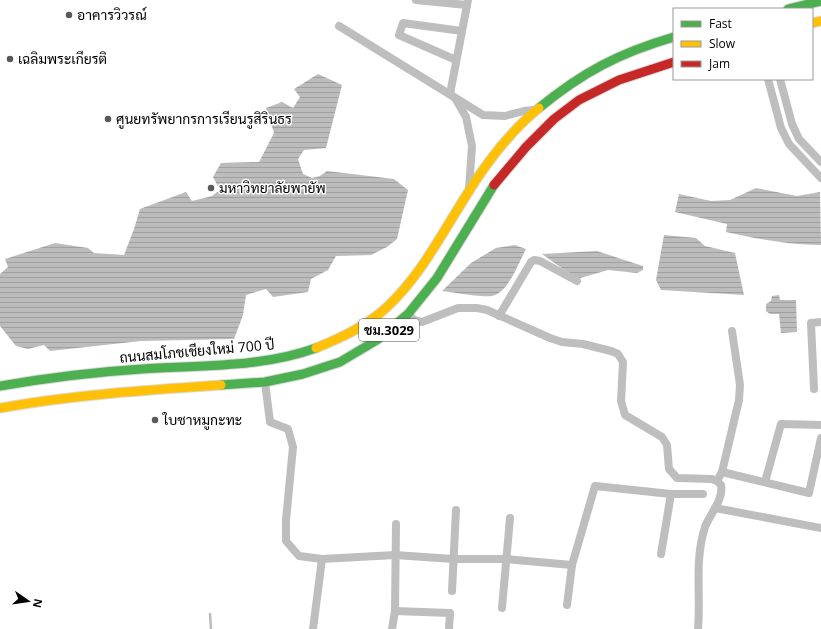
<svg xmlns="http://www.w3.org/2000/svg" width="821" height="629" viewBox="0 0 821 629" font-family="'Open Sans',Sarabun,sans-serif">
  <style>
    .water { fill: url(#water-rules) }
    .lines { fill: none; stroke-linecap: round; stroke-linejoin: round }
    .stream { stroke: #bcbcbc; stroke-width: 2.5 }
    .fast-casing { stroke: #dbdbdb; stroke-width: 11 }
    .slow-casing { stroke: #dbdbdb; stroke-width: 11 }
    .jam-casing { stroke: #dbdbdb; stroke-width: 11 }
    .street { stroke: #bebebe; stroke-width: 8 }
    .fast { stroke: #4caf50; stroke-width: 9 }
    .slow { stroke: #ffc107; stroke-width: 9 }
    .jam { stroke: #c62828; stroke-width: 9 }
    .poi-dot { fill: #595959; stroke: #fff; stroke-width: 1.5 }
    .labels { text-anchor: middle; stroke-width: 3; stroke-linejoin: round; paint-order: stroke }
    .shield { fill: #fff; stroke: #4c4c4c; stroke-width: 1 }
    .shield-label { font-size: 13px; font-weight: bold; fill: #000 }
    .poi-label { font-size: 14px; fill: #000; stroke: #fff; text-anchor: start }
    .street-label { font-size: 14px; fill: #000; stroke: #fff }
  </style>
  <defs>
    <pattern id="water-rules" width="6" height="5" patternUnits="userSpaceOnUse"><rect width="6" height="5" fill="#bcbcbc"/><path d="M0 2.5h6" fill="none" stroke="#a0a0a0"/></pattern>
  </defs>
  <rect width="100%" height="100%" fill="#fff"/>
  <g class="water">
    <path d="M318,74L342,85L326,148L304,150L298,159L303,174L312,178L320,176L327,171L394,179L408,190L397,239L387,247L371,255L336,256L328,270L311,279L308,292L273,297L266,289L246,295L243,315L234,339L141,341L50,351L44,345L28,349L16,346L0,326V274L8,267L5,259L55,243L88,248L94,253L124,255L134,229L140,209L186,192L192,201L212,196L220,190L213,177L221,163L259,162L274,133L266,108L282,102L293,108L300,97L294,89Z"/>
    <path d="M756,188L797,196L820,192L821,245C790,245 757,239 726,232L727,224L675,212L679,194L711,201L730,200Z"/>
    <path d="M664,235L696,238L705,246L735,253L744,295L661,290L656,280Z"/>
    <path d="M515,245L526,249C519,262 509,290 495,295C487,299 453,292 442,291L471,263L496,248Z"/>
    <path d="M597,251L643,266V270L637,273L608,270L577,279L542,254Z"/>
    <path d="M779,295L780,300H796L797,332L781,333L779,314H770L766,311V304L771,301L772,296Z"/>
  </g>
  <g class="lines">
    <path class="stream" d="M210,614L211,629"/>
    <defs>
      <g id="fast">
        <path d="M788,9L821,1"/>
        <path d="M539,108C583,72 619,53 674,37"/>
        <path d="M221,385L265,382L303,374L340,362L377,340L408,314L437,278L494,185"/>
        <path d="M0,386C47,378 94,372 142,369C200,365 261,368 316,348"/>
      </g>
      <g id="slow">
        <path d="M812,23L821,21"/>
        <path d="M316,348C341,338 367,326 387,307C420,276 440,237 464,199C484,166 508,133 539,108"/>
        <path d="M0,408C73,395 147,390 221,385"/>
      </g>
      <path id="jam" d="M494,185L526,147L554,119L579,100L619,80L674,62"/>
    </defs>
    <use href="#fast" class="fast-casing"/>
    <use href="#slow" class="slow-casing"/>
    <use href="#jam" class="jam-casing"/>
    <g class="street">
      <path d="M416,0L467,5"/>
      <path d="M339,26L483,115L505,116L524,111L534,110"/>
      <path d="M456,60L399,35L403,23L462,31"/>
      <path d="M768,79L781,128L789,144L821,178"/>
      <path d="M780,79L792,124L799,139L821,162"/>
      <path d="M450,94L468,0"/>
      <path d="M455,98L466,117L472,146L469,189"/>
      <path d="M408,314L414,320L422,322L458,308H477L487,310L550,338L562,342L583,344L611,351L618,354L623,362L621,401L625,415L662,437L667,445L669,469L677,478L712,479L717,481L721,485C724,499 710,514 705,527C694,561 701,595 698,629"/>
      <path d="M499,316L531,262L534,260L540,261L577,281"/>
      <path d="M265,382L270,422L288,429L293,447L286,520V541L299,556L322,559L395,555L453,559H506L572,565"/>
      <path d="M814,389L811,323L821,322"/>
      <path d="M722,472L809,493L821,438"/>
      <path d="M717,481L722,472L739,400L740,385L732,331"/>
      <path d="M765,482L781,424L821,425"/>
      <path d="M715,508L821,528"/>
      <path d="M661,554L671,494"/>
      <path d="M452,591L456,510"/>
      <path d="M567,605L572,565L595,486L671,494H703"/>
      <path d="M502,608L510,518"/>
      <path d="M395,611L450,613L449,629"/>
      <path d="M313,629L322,559"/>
      <path d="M392,629L395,611L396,524"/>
    </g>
    <use href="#fast" class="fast"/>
    <use href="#slow" class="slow"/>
    <use href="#jam" class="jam"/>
  </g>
  <g class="poi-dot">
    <circle cx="69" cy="15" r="4"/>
    <circle cx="10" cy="59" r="4"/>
    <circle cx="108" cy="119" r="4"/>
    <circle cx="211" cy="188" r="4"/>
    <circle cx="155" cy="420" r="4"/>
  </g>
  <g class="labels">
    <rect class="shield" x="359" y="319" width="60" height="22" rx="3"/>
    <g class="shield-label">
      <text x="389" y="335">ชม.3029</text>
    </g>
    <g class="poi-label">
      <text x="77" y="20">อาคารวิวรณ์</text>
      <text x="18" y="64">เฉลิมพระเกียรติ</text>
      <text x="116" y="124">ศูนยทรัพยากรการเรียนรูสิรินธร</text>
      <text x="219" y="193">มหาวิทยาลัยพายัพ</text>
      <text x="163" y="425">ใบชาหมูกะทะ</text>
    </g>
    <g class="street-label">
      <text transform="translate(197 351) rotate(-5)" y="5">ถนนสมโภชเชียงใหม่ 700 ปี</text>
    </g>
  </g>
  <rect x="673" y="8" width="140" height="72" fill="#ffffff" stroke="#999999"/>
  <rect x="681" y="21" width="20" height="6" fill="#4caf50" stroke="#999999"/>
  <text x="709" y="28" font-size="12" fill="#000000">Fast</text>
  <rect x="681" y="41" width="20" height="6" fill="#ffc107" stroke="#999999"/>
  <text x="709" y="48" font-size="12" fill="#000000">Slow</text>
  <rect x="681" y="61" width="20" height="6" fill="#c62828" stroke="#999999"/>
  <text x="709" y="68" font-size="12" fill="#000000">Jam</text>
  <g transform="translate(28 601) rotate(103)" stroke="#ffffff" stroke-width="3" paint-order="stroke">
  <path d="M0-3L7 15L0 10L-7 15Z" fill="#000000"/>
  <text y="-6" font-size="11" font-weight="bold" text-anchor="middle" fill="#000000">N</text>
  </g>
</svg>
